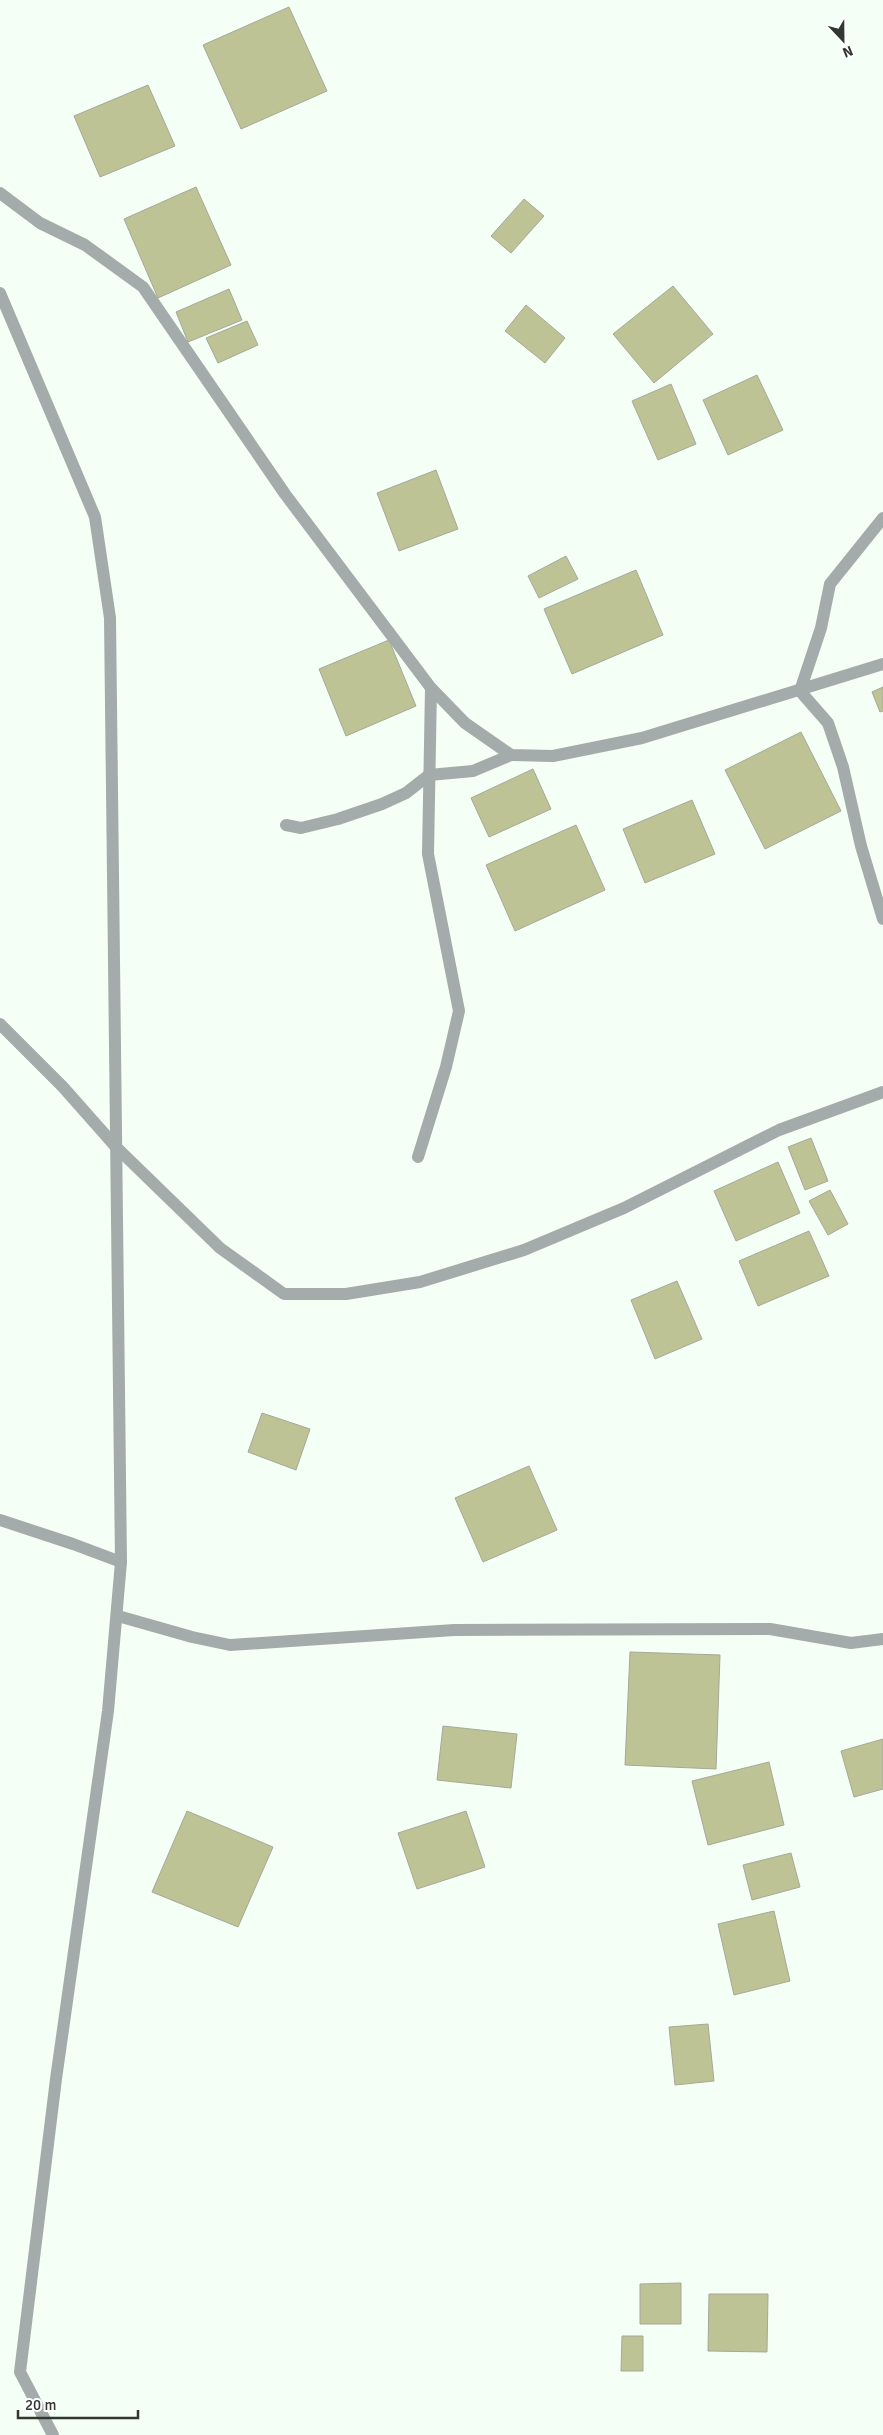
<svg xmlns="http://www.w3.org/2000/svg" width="883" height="2435" viewBox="0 0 883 2435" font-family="Signika,sans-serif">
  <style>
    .building { fill: #bec396; stroke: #a6a899 }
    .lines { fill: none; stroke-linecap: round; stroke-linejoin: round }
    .minor { stroke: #a4acab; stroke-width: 12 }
  </style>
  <rect width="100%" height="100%" fill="#f4fff5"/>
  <g class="building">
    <path d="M289,7L327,91L241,129L203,45Z"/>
    <path d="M148,85L175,146L100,177L74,116Z"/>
    <path d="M196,187L231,265L158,298L124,219Z"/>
    <path d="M524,199L544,216L511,253L491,236Z"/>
    <path d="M673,286L713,334L654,383L613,334Z"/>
    <path d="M229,289L242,320L188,342L176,312Z"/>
    <path d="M526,305L565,338L545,363L505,331Z"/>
    <path d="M247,321L258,345L218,363L206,338Z"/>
    <path d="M757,375L783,430L728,455L703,400Z"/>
    <path d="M671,384L696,444L658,460L632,401Z"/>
    <path d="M436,470L458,529L399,551L377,493Z"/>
    <path d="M566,556L578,579L539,598L528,576Z"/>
    <path d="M636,570L663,635L572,674L544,609Z"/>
    <path d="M389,640L416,706L346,736L319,669Z"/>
    <path d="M883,687V711L880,712L872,692Z"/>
    <path d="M801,732L841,811L765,849L725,770Z"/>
    <path d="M533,769L551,809L489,837L471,798Z"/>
    <path d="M692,800L715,854L645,883L623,829Z"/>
    <path d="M576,825L605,890L515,931L486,865Z"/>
    <path d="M811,1138L828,1181L805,1190L788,1147Z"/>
    <path d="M778,1162L800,1213L736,1241L714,1191Z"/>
    <path d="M830,1190L848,1224L828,1235L809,1201Z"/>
    <path d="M809,1231L829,1276L758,1306L739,1261Z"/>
    <path d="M677,1281L702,1339L655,1359L631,1300Z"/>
    <path d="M262,1413L310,1429L296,1470L248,1452Z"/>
    <path d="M529,1466L557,1530L483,1562L455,1498Z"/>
    <path d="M630,1652L720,1655L716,1769L625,1765Z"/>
    <path d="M443,1726L517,1734L511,1788L437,1780Z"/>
    <path d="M883,1739V1789L854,1797L841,1751Z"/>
    <path d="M769,1762L784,1825L708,1845L692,1781Z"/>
    <path d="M187,1811L273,1847L238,1927L152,1892Z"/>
    <path d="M466,1811L485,1867L417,1889L398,1833Z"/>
    <path d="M791,1853L800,1887L752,1900L743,1865Z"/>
    <path d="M774,1911L790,1981L734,1995L718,1924Z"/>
    <path d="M708,2024L714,2081L675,2085L669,2027Z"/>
    <path d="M681,2283V2324H640V2284Z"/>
    <path d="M709,2294H768L767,2352L708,2351Z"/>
    <path d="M622,2336H643V2371H621Z"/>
  </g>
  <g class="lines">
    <g class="minor">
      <path d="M0,193L40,223L85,245L143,287L285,494L431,688L465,723L511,755L553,756L642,738L883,664"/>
      <path d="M0,293L95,517L110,618L121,1562L108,1711L56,2079L20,2372L53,2435"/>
      <path d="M883,518L830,584L821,628L800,691L828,723L843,767L861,846L883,919"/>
      <path d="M286,825L301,828L338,819L382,804L406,793L429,775L473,771L511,755"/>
      <path d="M0,1024L63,1087L116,1147L220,1248L284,1294H346L420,1282L524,1250L624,1208L779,1130L883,1092"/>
      <path d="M418,1157L446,1067L459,1011L428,854L431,688"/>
      <path d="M0,1520L73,1544L121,1562"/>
      <path d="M118,1616L192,1637L230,1645L454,1630L770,1629L851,1643L883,1639"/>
    </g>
  </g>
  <g transform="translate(843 40) rotate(158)" stroke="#ffffff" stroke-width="4" paint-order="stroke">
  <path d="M0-4L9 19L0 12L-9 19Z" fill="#323732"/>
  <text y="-8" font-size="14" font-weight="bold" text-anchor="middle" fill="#323732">N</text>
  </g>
  <path d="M18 2410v8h120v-8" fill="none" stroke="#323732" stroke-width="2.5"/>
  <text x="25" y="2410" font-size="15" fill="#323732" stroke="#ffffff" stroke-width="4" paint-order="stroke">20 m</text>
</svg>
